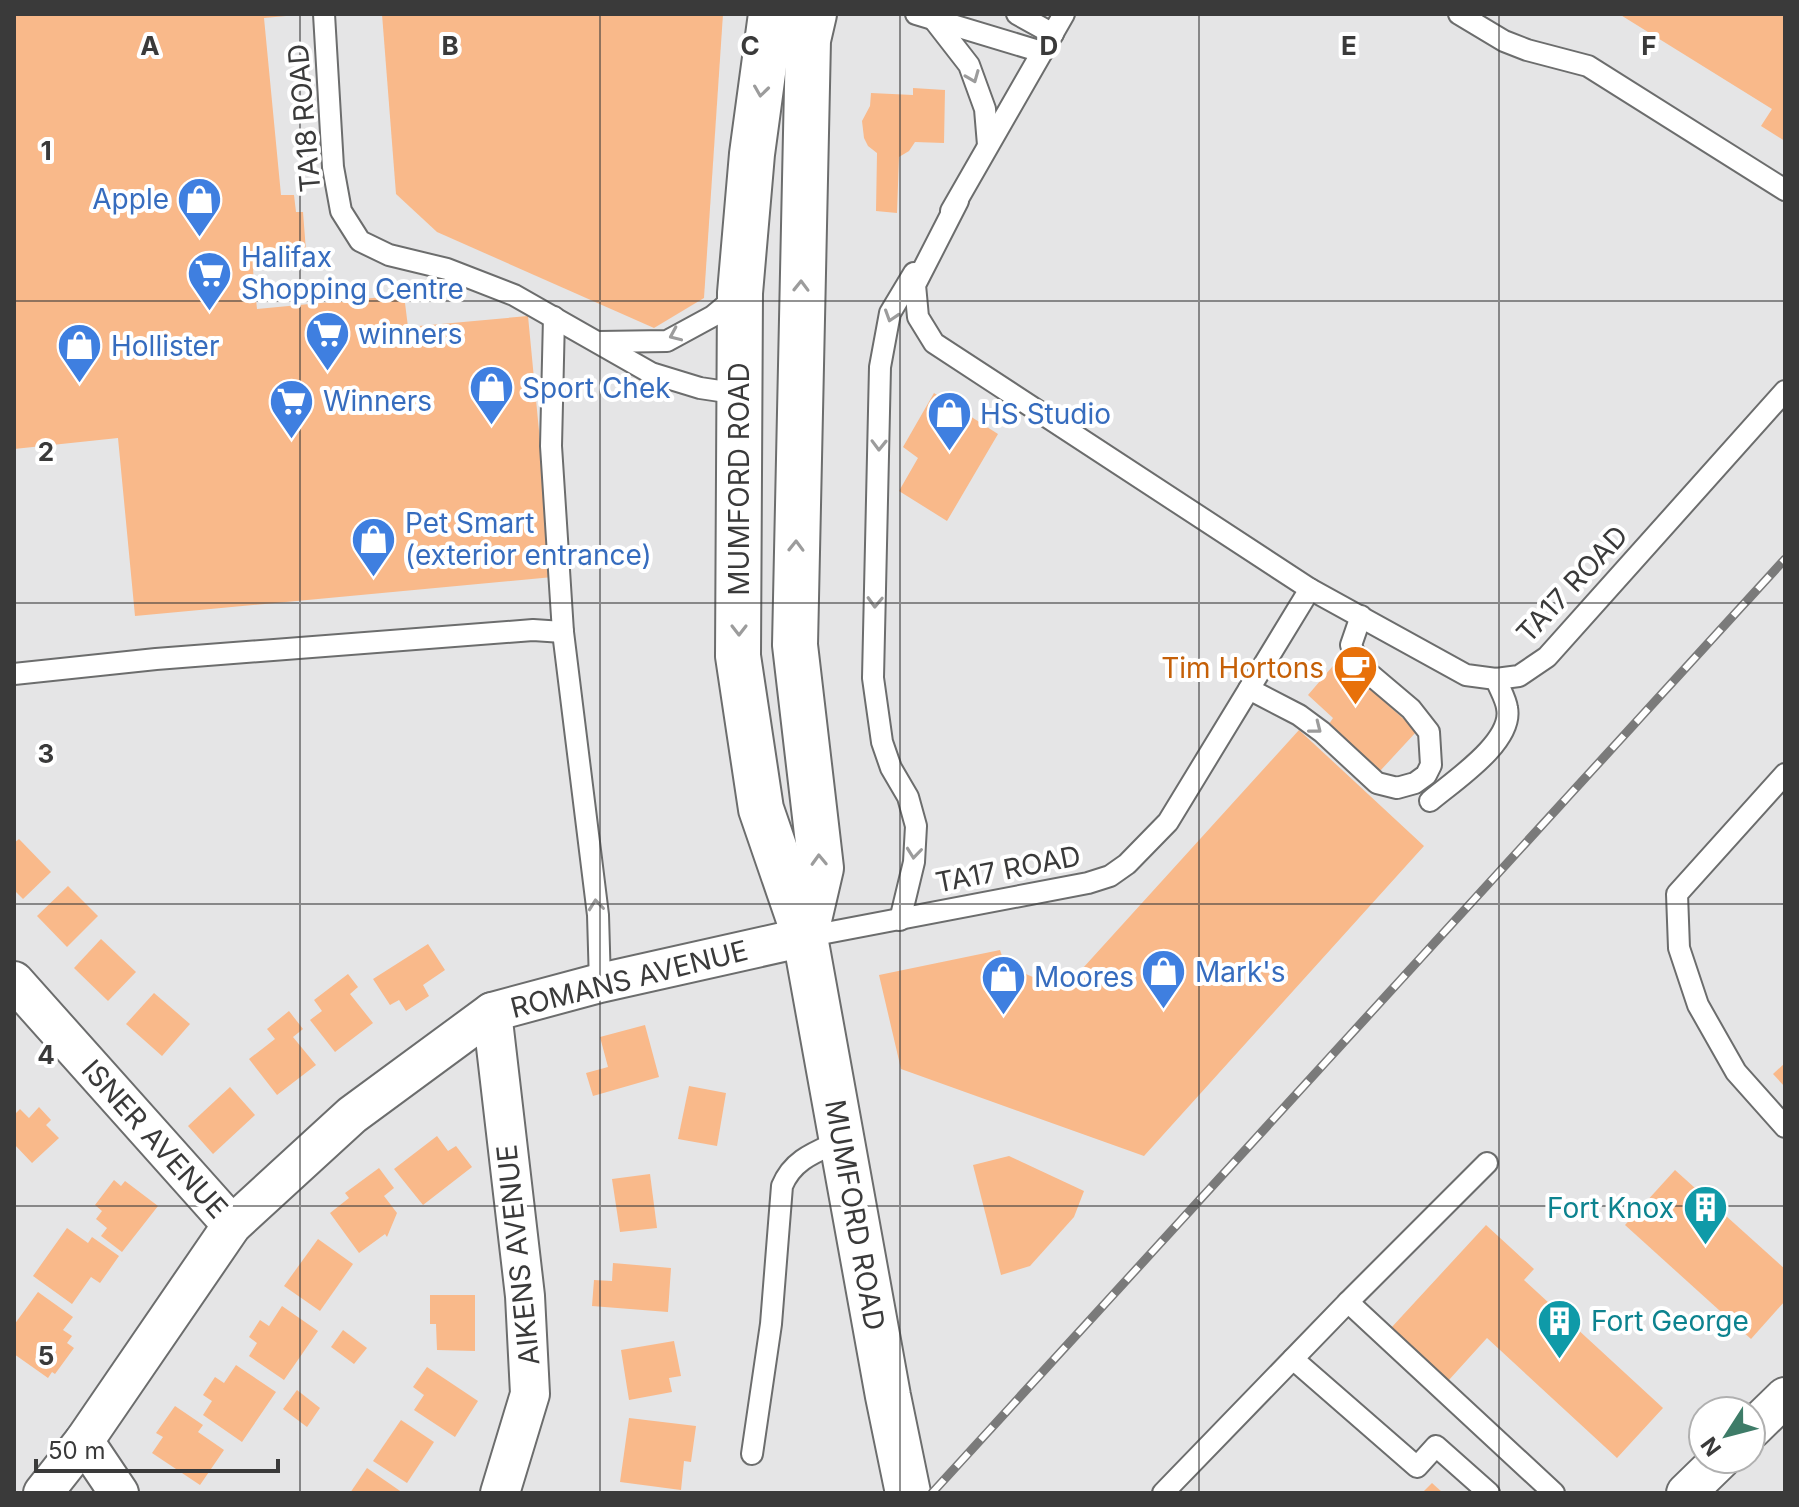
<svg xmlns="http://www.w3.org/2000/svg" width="1799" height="1507" viewBox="0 0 1799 1507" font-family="Inter,sans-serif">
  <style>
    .building { fill: #f9b98a }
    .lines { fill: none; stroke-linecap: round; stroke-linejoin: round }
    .lane-casing { stroke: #6c6d6d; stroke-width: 24 }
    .street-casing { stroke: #6c6d6d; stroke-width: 42 }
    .secondary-casing { stroke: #6c6d6d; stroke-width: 48 }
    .lane { stroke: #fff; stroke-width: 20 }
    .street { stroke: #fff; stroke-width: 38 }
    .secondary { stroke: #fff; stroke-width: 44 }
    .rail-casing { stroke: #7a7a7a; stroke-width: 9 }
    .rail { stroke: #fff; stroke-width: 6; stroke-dasharray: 18; stroke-linecap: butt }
    .oneway { stroke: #9c9c9c }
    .grid { fill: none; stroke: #3a3a3a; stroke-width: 2; stroke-opacity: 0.55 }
    .labels { text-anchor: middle; stroke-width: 8; stroke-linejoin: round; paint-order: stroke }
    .street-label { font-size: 28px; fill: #3a3a3a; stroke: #fff }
    .shop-label { font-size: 28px; fill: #366cbe; stroke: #fff; text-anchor: start }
    .food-label { font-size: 28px; fill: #c56008; stroke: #fff; text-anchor: end }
    .culture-label { font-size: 28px; fill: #0d838f; stroke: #fff; text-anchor: end }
    .grid-label { font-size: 26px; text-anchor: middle; font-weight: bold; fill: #3a3a3a; stroke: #fff; stroke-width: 8; stroke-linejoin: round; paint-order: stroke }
  </style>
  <rect width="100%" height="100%" fill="#e5e5e6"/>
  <g class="building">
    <path d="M14,14H285L286,16L264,18L281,195H294L296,212H303L306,251L301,252L302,266L253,270L257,309L404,295L408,327L528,316L553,577L135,616L118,438L14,449Z"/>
    <path d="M382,14H723L704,298L654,328L437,232L396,194Z"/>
    <path d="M1619,14H1785V141L1761,126L1772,109Z"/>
    <path d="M913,88L945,90L944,143L915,142L909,151L899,157L897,213L876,211L877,153L868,146L864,138L862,121L870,106L871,93L913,95Z"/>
    <path d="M934,393L998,434L947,521L899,491L918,458L903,447Z"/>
    <path d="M1338,660L1417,731L1380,771L1329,724L1333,718L1308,695Z"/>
    <path d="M1299,730L1424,846L1144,1156L901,1069L879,975L1000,950L1005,965L1063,990Z"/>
    <path d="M19,839L51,872L23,899L14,890V843Z"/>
    <path d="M68,886L98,916L67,947L37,916Z"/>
    <path d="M101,939L136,972L108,1001L74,968Z"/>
    <path d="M428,944L445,970L423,985L429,996L406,1011L399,1000L390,1005L373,979Z"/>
    <path d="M348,974L358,987L350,994L373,1023L335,1052L310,1020L322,1011L314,1000Z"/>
    <path d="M154,993L190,1024L162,1056L126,1024Z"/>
    <path d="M289,1011L303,1029L293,1037L316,1065L277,1095L249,1059L275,1039L267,1029Z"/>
    <path d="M645,1025L659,1077L593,1096L586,1073L608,1067L600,1037Z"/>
    <path d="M1785,1063V1087L1773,1074Z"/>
    <path d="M689,1086L726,1093L717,1146L678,1139Z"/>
    <path d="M230,1087L255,1115L213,1154L188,1126Z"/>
    <path d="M39,1107L51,1120L46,1125L59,1138L32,1163L14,1144V1115L20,1109L29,1118Z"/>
    <path d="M437,1136L448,1151L456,1146L472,1167L423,1205L394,1169Z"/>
    <path d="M1009,1156L1084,1191L1074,1217L1030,1266L1001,1275L973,1165Z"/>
    <path d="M379,1168L394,1188L384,1196L397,1213L387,1237L385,1234L359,1253L330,1213L349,1198L345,1193Z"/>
    <path d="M1675,1170L1785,1269V1301L1751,1339L1625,1225Z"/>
    <path d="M650,1174L657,1228L620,1232L612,1179Z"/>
    <path d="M114,1180L121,1186L125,1181L158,1206L122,1252L101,1236L107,1228L96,1219L102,1211L95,1205Z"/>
    <path d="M1486,1225L1534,1269L1524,1280L1663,1408L1617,1458L1487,1338L1448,1381L1391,1328Z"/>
    <path d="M67,1228L88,1243L92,1237L119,1256L100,1283L91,1277L72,1304L33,1276Z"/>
    <path d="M318,1239L353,1264L320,1311L284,1286Z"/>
    <path d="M613,1263L671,1268L668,1312L592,1306L594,1280L612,1281Z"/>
    <path d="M38,1292L73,1317L63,1330L72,1336L67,1343L74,1348L55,1374L52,1372L48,1378L14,1354V1325Z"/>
    <path d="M430,1295H475V1351L437,1350L436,1324H430Z"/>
    <path d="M282,1306L318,1331L284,1380L249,1356L257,1343L249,1337L260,1320L269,1326Z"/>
    <path d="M343,1330L367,1348L354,1364L331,1347Z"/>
    <path d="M674,1341L681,1376L669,1378L672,1392L629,1400L621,1350Z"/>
    <path d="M236,1365L276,1392L242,1442L203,1415L212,1401L203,1395L215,1377L224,1383Z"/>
    <path d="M427,1367L478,1401L455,1437L414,1410L424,1395L413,1387Z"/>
    <path d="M297,1390L320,1408L307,1427L283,1409Z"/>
    <path d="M175,1406L203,1425L198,1432L224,1450L200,1485L152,1453L163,1437L156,1433Z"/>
    <path d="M629,1418L696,1426L691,1462L684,1461L681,1490L620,1482Z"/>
    <path d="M401,1420L434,1442L407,1483L373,1461Z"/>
    <path d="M367,1468L403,1493H350Z"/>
    <path d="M1432,1483L1443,1493H1422Z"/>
  </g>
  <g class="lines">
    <defs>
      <g id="lane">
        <path d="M324,14L333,167L341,211L360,241L389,255L447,269L514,295L651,373L700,388L740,394"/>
        <path d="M916,14L1042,52"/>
        <path d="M1017,14L1053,34"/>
        <path d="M1459,14L1504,41L1527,50L1588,66L1785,190"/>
        <path d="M934,20L969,65L985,109L988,145"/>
        <path d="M958,201L915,285L918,317L934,343L1310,589L1466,675L1496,679L1519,676L1547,657L1785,391"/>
        <path d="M951,211L1064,14"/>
        <path d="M554,317L551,446L563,632L598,915L600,983"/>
        <path d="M599,342L667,341L713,316L737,296"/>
        <path d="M14,674L156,659L533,630L563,632"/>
        <path d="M1249,689L1299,715L1322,732L1377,783L1397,788L1415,783L1426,775L1431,765L1429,732L1411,709L1359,665L1351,645L1361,616"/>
        <path d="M1785,774L1677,894L1679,948L1698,1005L1736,1072L1785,1127"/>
        <path d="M1430,801C1452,782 1514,742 1507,708C1506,699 1499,688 1496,679"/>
        <path d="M900,920L914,862L916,826L908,797L891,768L882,742L873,678L880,367L890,313L914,273"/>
        <path d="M805,937L1088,883L1110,876L1127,864L1168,822L1310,589"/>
        <path d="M1348,1302L1487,1163"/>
        <path d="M1293,1359L1417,1467L1436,1446L1489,1493"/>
        <path d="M752,1454L771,1324L782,1186C793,1159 816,1152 842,1140"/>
        <path d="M1163,1493L1348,1302L1554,1493"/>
      </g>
      <g id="street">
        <path d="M14,981L232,1225"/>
        <path d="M492,1012L525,1296L530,1394L500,1493"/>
        <path d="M1751,1430L1785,1397"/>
        <path d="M84,1441L119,1493"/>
        <path d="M43,1493L84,1441L232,1225L352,1115L492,1012L600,983L805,937"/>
        <path d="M1686,1493L1721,1459"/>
      </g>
      <g id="secondary">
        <path d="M771,14L752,154L740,293L738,656L761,809L805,937L888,1396L908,1493"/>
        <path d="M805,937L821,868L795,645L808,40L814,14"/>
      </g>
    </defs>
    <use href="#lane" class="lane-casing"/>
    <use href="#street" class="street-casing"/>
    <use href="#secondary" class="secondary-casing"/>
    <use href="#lane" class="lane"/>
    <use href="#street" class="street"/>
    <use href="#secondary" class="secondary"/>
    <defs>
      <path id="rail" d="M932,1493L1785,559"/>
    </defs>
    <use href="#rail" class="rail-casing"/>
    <use href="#rail" class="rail"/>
  </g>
  <defs><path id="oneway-chevron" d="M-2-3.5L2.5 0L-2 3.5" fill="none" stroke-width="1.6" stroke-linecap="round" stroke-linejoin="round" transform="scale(2)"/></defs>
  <g class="oneway">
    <use href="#oneway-chevron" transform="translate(973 77) rotate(68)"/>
    <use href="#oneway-chevron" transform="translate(761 91) rotate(98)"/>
    <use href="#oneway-chevron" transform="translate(801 286) rotate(-89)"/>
    <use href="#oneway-chevron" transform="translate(891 316) rotate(108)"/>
    <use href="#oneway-chevron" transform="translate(675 335) rotate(156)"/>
    <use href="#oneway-chevron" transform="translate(879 445) rotate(91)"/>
    <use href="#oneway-chevron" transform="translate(796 546) rotate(-89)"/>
    <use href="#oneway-chevron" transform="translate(875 602) rotate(92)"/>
    <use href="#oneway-chevron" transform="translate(739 630) rotate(90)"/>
    <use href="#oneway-chevron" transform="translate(1316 728) rotate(38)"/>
    <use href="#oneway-chevron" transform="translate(914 853) rotate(96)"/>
    <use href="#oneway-chevron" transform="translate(819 860) rotate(-92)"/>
    <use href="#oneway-chevron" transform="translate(596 905) rotate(-96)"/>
  </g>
  <path class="grid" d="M300,14V1493M600,14V1493M900,14V1493M1199,14V1493M1499,14V1493M14,301H1785M14,603H1785M14,904H1785M14,1206H1785"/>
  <defs>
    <symbol id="shop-pin" viewBox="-11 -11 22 30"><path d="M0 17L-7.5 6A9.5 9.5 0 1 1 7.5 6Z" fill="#3f7fe0" stroke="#fff"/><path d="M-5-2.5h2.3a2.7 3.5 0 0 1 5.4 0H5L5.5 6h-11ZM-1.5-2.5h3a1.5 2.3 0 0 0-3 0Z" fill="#fff"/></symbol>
    <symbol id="supermarket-pin" viewBox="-11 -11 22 30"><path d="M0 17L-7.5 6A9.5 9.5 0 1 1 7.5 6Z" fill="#3f7fe0" stroke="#fff"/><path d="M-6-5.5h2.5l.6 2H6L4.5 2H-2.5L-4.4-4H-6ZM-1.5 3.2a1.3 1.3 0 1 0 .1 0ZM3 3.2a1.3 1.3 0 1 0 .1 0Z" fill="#fff"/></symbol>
    <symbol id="cafe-pin" viewBox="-11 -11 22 30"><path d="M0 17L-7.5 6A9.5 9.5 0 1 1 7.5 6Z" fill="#e8710a" stroke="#fff"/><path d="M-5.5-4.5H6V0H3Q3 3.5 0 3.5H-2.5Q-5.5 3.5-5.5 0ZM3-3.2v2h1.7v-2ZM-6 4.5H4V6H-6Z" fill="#fff"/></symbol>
    <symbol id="building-pin" viewBox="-11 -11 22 30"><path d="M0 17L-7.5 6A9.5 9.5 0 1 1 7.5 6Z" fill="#0f9aa8" stroke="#fff"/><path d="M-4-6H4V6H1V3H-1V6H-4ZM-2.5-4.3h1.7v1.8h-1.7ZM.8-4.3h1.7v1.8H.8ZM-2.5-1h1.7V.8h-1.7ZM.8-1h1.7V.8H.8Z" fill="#fff"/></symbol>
  </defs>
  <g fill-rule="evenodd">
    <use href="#shop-pin" x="174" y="174" width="51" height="69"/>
    <use href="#supermarket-pin" x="184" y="248" width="51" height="69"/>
    <use href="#supermarket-pin" x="302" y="308" width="51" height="69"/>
    <use href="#shop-pin" x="54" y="320" width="51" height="69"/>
    <use href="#shop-pin" x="466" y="362" width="51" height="69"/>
    <use href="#supermarket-pin" x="266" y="376" width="51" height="69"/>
    <use href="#shop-pin" x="924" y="388" width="51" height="69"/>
    <use href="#shop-pin" x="348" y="514" width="51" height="69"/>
    <use href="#cafe-pin" x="1330" y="642" width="51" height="69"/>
    <use href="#shop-pin" x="1138" y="946" width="51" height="69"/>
    <use href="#shop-pin" x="978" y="952" width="51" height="69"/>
    <use href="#building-pin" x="1680" y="1182" width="51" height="69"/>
    <use href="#building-pin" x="1534" y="1296" width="51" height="69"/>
  </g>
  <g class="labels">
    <g class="street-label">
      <text transform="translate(304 118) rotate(-95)" y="10">TA18 ROAD</text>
      <text transform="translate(739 479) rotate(-90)" y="10">MUMFORD ROAD</text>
      <text transform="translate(1572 584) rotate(-47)" y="10">TA17 ROAD</text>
      <text transform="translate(1008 869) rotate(-11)" y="10">TA17 ROAD</text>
      <text transform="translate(629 979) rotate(-14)" y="10">ROMANS AVENUE</text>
      <text transform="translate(155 1139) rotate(48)" y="10">ISNER AVENUE</text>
      <text transform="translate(855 1215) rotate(80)" y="10">MUMFORD ROAD</text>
      <text transform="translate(518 1255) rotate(-96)" y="10">AIKENS AVENUE</text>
    </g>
    <g class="shop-label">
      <text x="169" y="209" text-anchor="end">Apple</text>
      <text x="241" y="267">Halifax<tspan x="241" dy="32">Shopping Centre</tspan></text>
      <text x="358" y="344">winners</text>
      <text x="111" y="356">Hollister</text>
      <text x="522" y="398">Sport Chek</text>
      <text x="323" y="411">Winners</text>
      <text x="980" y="424">HS Studio</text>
      <text x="405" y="533">Pet Smart<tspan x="405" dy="32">(exterior entrance)</tspan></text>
      <text x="1195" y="982">Mark's</text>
      <text x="1034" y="987">Moores</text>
    </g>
    <g class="food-label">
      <text x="1324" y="678">Tim Hortons</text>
    </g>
    <g class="culture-label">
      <text x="1674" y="1218">Fort Knox</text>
      <text x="1591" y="1331" text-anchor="start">Fort George</text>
    </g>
  </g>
  <g class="grid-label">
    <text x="150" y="55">A</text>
    <text x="450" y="55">B</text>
    <text x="750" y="55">C</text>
    <text x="1049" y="55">D</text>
    <text x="1349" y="55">E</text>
    <text x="1649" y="55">F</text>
    <text x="46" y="160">1</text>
    <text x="46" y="461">2</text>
    <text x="46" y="763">3</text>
    <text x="46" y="1064">4</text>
    <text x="46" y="1365">5</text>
  </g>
  <rect width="1799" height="1507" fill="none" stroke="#3a3a3a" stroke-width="32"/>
  <g transform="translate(1727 1435) rotate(234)"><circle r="38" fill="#ffffff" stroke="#b0b0b0" stroke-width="2"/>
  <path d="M0-6L14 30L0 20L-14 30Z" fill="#3e7c68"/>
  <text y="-12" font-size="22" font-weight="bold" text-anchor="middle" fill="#3a3a3a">N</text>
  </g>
  <path d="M36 1459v12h242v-12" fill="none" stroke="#3a3a3a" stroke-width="4"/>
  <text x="48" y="1459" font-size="24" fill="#3a3a3a" stroke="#ffffff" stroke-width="6" paint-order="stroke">50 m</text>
</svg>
